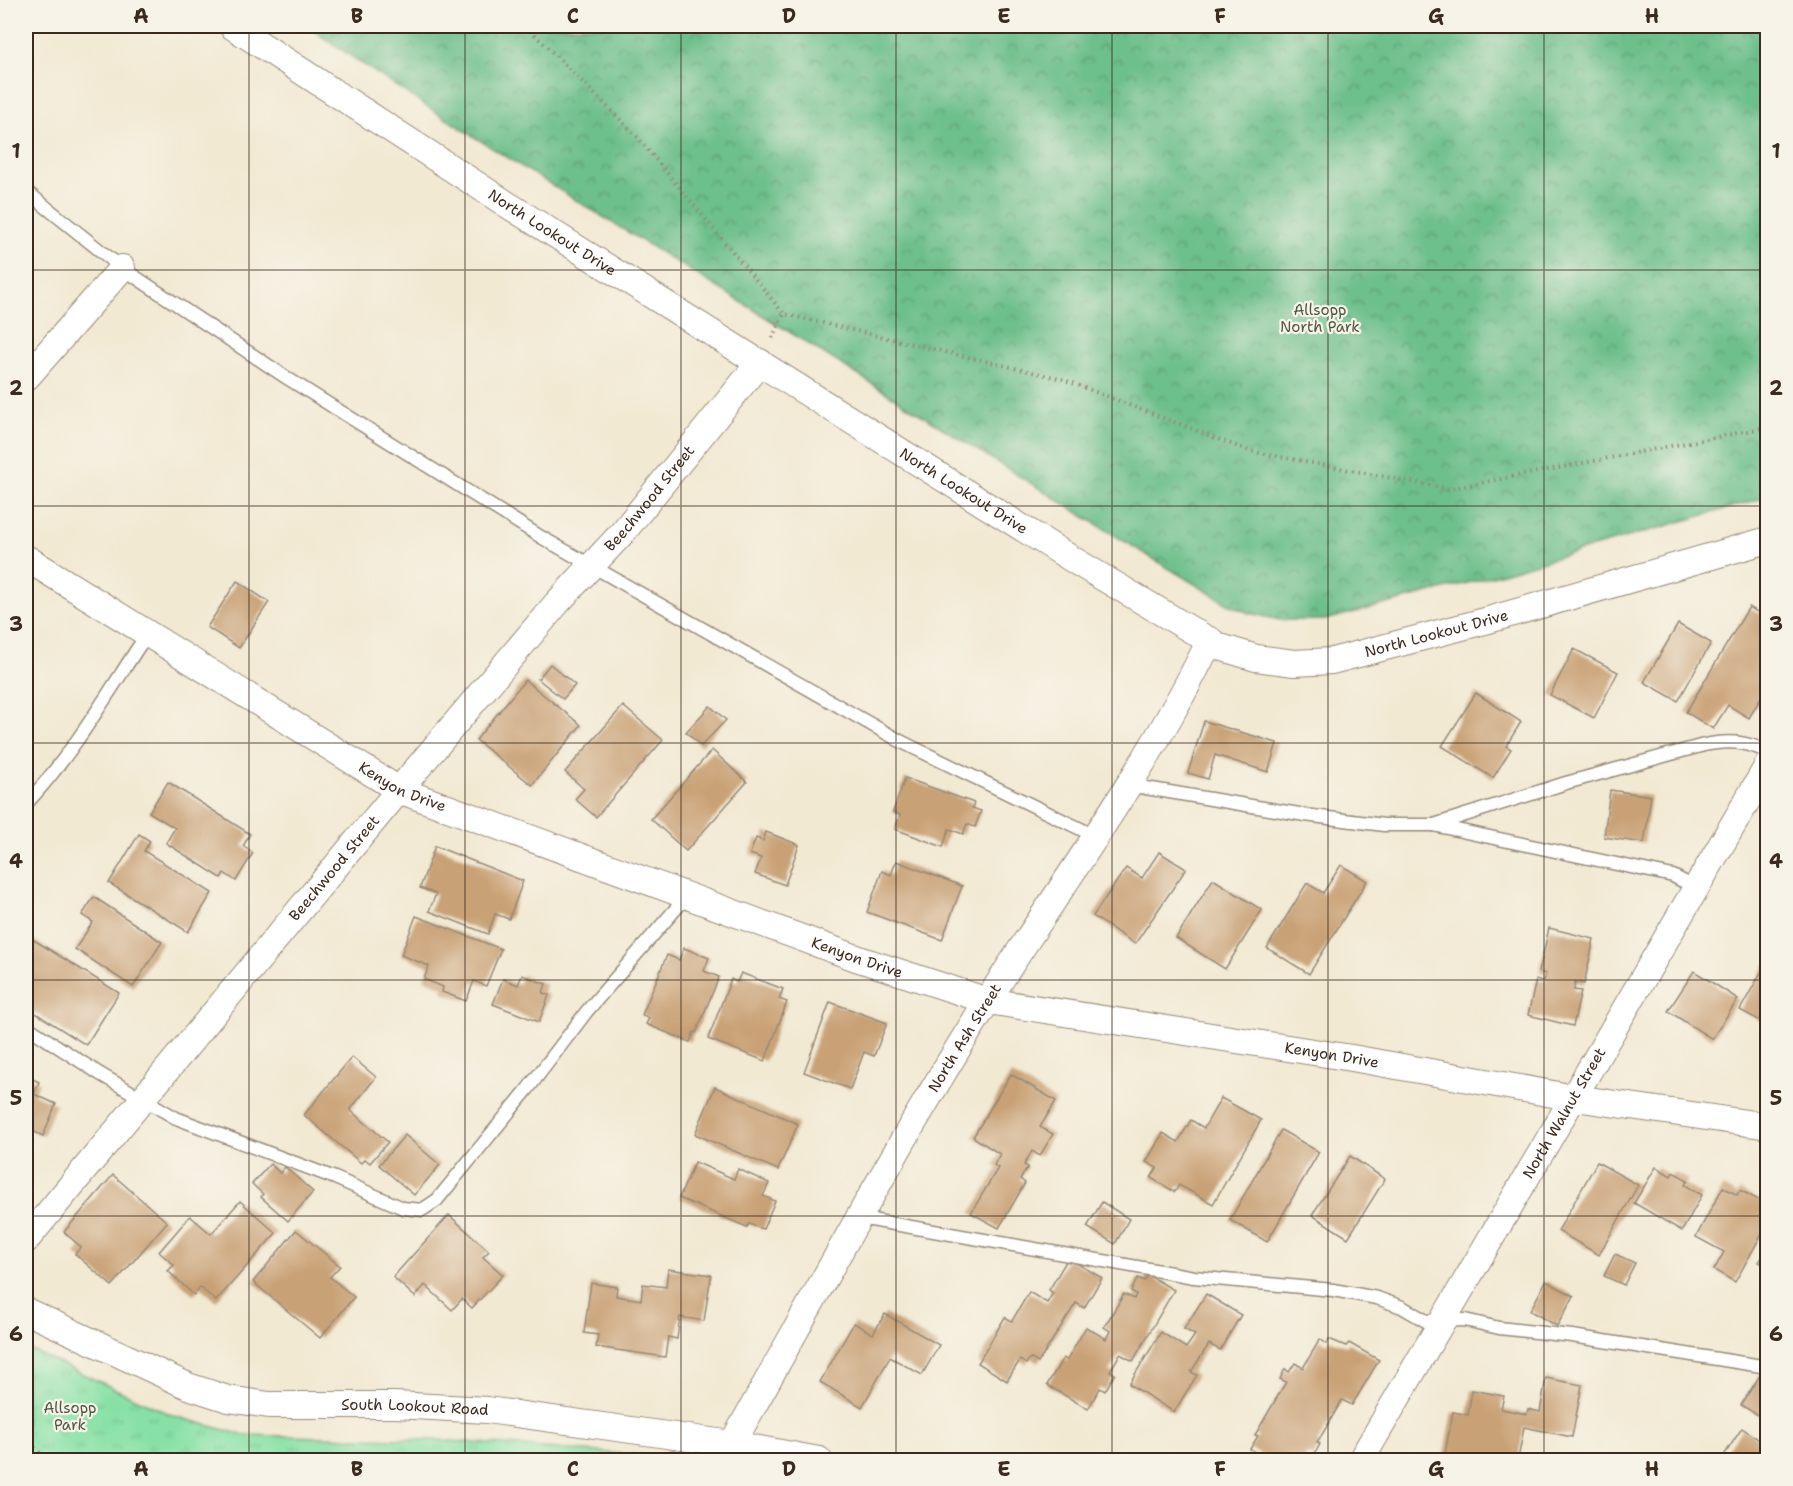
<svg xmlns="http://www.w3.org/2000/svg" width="1793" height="1486" viewBox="0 0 1793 1486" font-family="'Shantell Sans',sans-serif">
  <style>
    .forest { fill: url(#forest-crowns); stroke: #547454; stroke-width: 1.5 }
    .park { fill: url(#park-tufts); stroke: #618662; stroke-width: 1.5 }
    .building { fill: #c9a176 }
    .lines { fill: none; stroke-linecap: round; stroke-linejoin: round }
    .service-casing { stroke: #968a78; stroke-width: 15 }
    .minor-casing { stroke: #968a78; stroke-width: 28 }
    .path { stroke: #968a78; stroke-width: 4; stroke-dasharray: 1.5 4.5; stroke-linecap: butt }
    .service { stroke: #fff; stroke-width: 12 }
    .minor { stroke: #fff; stroke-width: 26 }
    .grid { fill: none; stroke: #3b2a1e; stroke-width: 1.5; stroke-opacity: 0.55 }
    .labels { text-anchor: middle; stroke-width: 4.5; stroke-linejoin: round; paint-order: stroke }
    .street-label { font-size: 15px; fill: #3b2a1e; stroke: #f7f3e8 }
    .park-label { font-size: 15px; fill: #4e5840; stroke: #f7f3e8 }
    .neatline { fill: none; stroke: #3b2a1e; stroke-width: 2 }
    .grid-label { font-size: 20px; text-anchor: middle; font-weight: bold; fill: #3b2a1e }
  </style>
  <defs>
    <pattern id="forest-crowns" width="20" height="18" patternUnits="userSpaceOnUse" patternTransform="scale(1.5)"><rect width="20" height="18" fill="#6dbf8b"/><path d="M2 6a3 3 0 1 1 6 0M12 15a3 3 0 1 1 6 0" fill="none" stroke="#5b9b71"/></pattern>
    <pattern id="park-tufts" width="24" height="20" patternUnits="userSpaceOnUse" patternTransform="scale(1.5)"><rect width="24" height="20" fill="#87e1a6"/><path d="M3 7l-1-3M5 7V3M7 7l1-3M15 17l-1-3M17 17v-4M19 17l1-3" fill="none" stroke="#75c18e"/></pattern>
  </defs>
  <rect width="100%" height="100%" fill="#f7f3e8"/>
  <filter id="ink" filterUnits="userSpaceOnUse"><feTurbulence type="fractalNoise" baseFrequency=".0167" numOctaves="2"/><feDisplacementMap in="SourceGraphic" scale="12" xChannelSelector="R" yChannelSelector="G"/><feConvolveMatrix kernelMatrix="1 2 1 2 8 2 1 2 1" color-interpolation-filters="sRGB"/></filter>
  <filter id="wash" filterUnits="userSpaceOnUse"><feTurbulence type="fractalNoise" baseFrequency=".008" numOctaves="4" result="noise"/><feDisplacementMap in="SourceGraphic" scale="24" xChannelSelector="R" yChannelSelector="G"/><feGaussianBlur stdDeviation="1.35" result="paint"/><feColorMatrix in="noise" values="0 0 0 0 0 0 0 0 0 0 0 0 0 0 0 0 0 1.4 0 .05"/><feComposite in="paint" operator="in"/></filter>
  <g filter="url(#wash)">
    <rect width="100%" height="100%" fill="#f2e9d3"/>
    <path class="forest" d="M307,26H1767V497L1475,581L1325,620H1280L1249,613L1228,604C1070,510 915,410 759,313C608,219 453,128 307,26Z"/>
    <path class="park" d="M26,1348L174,1416L243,1435L438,1440L704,1460H26Z"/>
    <g id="blocks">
      <g class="building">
        <path d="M237,581L269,602L239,648L207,627Z"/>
        <path d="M1749,607L1768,618V686L1749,718L1728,705L1713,729L1686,712Z"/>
        <path d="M1678,624L1711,643L1678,701L1644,682Z"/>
        <path d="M1574,649L1618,672L1594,718L1550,695Z"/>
        <path d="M550,664L575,685L563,699L538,679Z"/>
        <path d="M525,680L581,725L532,785L476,740Z"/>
        <path d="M1476,693L1521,722L1506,746L1511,749L1493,778L1442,746Z"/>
        <path d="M623,706L663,740L596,817L575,799L584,789L565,772Z"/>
        <path d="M710,706L726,720L701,746L686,732Z"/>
        <path d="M1204,721L1277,743L1268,772L1215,755L1208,779L1188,773Z"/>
        <path d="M712,750L747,782L686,851L651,819Z"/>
        <path d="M905,778L974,803L972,808L981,811L975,827L967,824L963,834L949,829L943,847L895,829L900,815L893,812Z"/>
        <path d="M168,782L250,834L243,846L253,853L236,881L224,873L221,878L166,843L175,828L149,812Z"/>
        <path d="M1610,790L1651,796L1644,843L1604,837Z"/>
        <path d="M766,832L799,845L785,885L755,874L761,858L750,854L756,838L763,841Z"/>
        <path d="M139,834L150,841L144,851L212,893L188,932L109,883Z"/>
        <path d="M435,846L523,881L509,919L495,914L488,934L429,911L436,894L420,888Z"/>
        <path d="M1159,852L1186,869L1135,944L1093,916L1126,868L1142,878Z"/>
        <path d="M896,861L962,886L942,940L867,912L882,871L891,875Z"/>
        <path d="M1341,865L1367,881L1309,974L1267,948L1307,883L1323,893Z"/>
        <path d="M1213,879L1262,910L1225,969L1176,938Z"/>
        <path d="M94,897L162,942L133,987L75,949L93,922L82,915Z"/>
        <path d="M416,916L501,949L486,986L474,981L466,1001L442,992L443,987L424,979L429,966L401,955Z"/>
        <path d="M1549,928L1594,939L1584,984L1575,982L1574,990L1581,991L1573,1026L1528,1015L1536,980L1544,981L1546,974L1539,972Z"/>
        <path d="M26,935L119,993L86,1045L26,1007Z"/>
        <path d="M684,948L709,958L704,971L719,977L696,1033L694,1032L690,1042L646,1024L649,1018L642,1015L667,955L679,960Z"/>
        <path d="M1768,960V1025L1740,1010Z"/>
        <path d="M1694,971L1738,999L1712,1039L1668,1011Z"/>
        <path d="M741,973L783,989L779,999L787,1002L765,1061L708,1039L731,979L737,982Z"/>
        <path d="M522,975L546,984L543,993L549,995L539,1022L493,1004L503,979L518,985Z"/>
        <path d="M830,1002L887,1023L874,1056L864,1052L850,1089L804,1072Z"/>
        <path d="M352,1057L376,1077L350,1110L388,1142L370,1163L365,1159L361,1163L304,1115Z"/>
        <path d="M1011,1074L1056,1101L1040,1127L1053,1134L1040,1156L1032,1151L1024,1165L1028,1167L1020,1179L1025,1183L999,1228L971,1213L998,1168L994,1165L1000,1154L973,1137Z"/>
        <path d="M26,1076L39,1082L34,1094L56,1104L43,1136L26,1128Z"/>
        <path d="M715,1087L798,1124L778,1170L695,1134Z"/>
        <path d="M1221,1098L1261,1120L1213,1204L1179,1185L1175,1192L1151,1178L1157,1168L1146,1162L1163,1133L1178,1142L1191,1120L1204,1128Z"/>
        <path d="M1281,1130L1319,1152L1267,1242L1230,1220Z"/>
        <path d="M405,1135L440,1165L414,1195L379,1165Z"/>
        <path d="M1350,1156L1385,1179L1348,1238L1312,1215Z"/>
        <path d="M695,1162L734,1179L738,1169L769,1183L763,1196L775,1201L763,1229L749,1224L747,1227L679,1198Z"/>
        <path d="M1597,1162L1638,1185L1599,1255L1558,1231Z"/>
        <path d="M270,1164L280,1173L285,1167L313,1192L288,1221L261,1197L263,1194L252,1184Z"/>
        <path d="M1656,1167L1671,1176L1673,1172L1688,1180L1685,1185L1702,1195L1682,1231L1634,1203Z"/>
        <path d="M113,1175L167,1222L112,1286L75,1254L81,1247L64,1232Z"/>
        <path d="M1723,1187L1737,1195L1740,1190L1768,1205V1223L1735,1282L1714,1270L1724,1252L1696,1237Z"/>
        <path d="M240,1201L276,1233L216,1301L200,1287L194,1295L168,1271L174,1265L159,1252L190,1216L211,1234Z"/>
        <path d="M1102,1202L1129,1219L1115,1244L1087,1227Z"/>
        <path d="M449,1215L489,1251L483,1257L503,1275L472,1308L462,1299L452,1310L425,1285L415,1297L393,1277Z"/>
        <path d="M296,1230L340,1266L330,1277L354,1297L320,1338L253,1282Z"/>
        <path d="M1768,1248V1267L1759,1262Z"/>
        <path d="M1615,1254L1635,1263L1624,1285L1604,1276Z"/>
        <path d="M1068,1258L1102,1278L1084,1308L1076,1303L1038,1363L1030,1358L1026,1364L1020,1360L1007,1381L978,1363L1005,1317L1012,1321L1029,1292L1047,1303L1053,1293L1049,1290Z"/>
        <path d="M668,1269L711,1275L704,1321L680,1317L677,1339L668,1337L665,1357L596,1347L598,1335L584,1333L591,1283L617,1287L616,1296L641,1300L643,1284L666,1287Z"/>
        <path d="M1148,1275L1174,1290L1133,1361L1120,1354L1110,1371L1115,1374L1105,1391L1100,1388L1088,1409L1047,1385L1063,1358L1067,1360L1086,1327L1106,1339L1110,1331L1104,1327L1124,1294L1134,1299L1136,1294L1131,1291L1138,1278L1144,1281Z"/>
        <path d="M1546,1281L1574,1296L1557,1326L1530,1311Z"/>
        <path d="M1206,1294L1241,1315L1220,1350L1209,1344L1191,1372L1197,1375L1174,1412L1129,1384L1161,1332L1186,1348L1195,1335L1184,1329Z"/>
        <path d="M885,1314L939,1345L922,1375L890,1357L862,1407L820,1382L854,1323L873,1334Z"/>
        <path d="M1320,1339L1327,1344L1329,1339L1346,1346L1349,1343L1379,1360L1352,1405L1342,1400L1317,1443L1320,1444L1313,1457L1307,1454L1303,1460H1270L1250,1449L1258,1436L1255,1435L1286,1382L1280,1379L1285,1369L1289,1372L1295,1363L1303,1368Z"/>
        <path d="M1764,1369L1768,1371V1421L1741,1405Z"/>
        <path d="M1546,1378L1582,1385L1572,1437L1524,1427L1518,1460L1444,1458L1453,1412L1468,1415L1472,1390L1504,1396L1501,1409L1527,1414L1528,1409L1540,1412Z"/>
        <path d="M1742,1428L1761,1441L1768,1431V1460H1721Z"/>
      </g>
    </g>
  </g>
  <g filter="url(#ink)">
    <use href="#blocks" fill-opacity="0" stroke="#968a78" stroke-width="1.5"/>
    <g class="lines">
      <defs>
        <g id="service">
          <path d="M26,191L122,268L287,378L541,537L902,742L1095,836"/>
          <path d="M1128,785L1305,815L1384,825H1433L1673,876L1696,888"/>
          <path d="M26,804C73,754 109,691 147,634"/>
          <path d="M1434,825L1566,783L1704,745C1728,740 1745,741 1768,752"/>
          <path d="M26,1026L100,1074L176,1118L335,1178L403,1208L422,1210L437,1200L527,1090L587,1011L687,896"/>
          <path d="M860,1218L1194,1277L1333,1290L1377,1298L1402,1307L1426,1321L1465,1320L1499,1328L1572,1336L1768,1367"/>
        </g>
        <g id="minor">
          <path id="s1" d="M232,26L508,205L1075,561L1220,647L1256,658L1294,663L1332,661L1485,621L1768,540"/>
          <path d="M26,378L122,268"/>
          <path id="s2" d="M26,558L399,790L859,959L988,1001L1352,1058L1575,1098L1768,1126"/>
          <path id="s3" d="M26,1240L399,790L557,603L623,532L760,362"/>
          <path id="s4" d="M26,1311L188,1386L228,1399L269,1405H395L487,1410L732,1444L819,1460"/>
          <path id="s5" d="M732,1444C816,1295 897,1144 988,1000C1063,882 1149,767 1210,640"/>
          <path id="s6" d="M1361,1460L1768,765"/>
        </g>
      </defs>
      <use href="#service" class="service-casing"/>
      <use href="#minor" class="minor-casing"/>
      <g class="path">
        <path d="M526,26L634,133L784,314"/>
        <path d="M772,338L784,314L1062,379L1249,451L1450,489L1768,427"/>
        <path d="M26,1439L47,1460"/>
      </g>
      <use href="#service" class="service"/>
      <use href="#minor" class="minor"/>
    </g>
  </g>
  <path class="grid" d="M249,26V1460M465,26V1460M681,26V1460M896,26V1460M1112,26V1460M1328,26V1460M1544,26V1460M26,270H1768M26,506H1768M26,743H1768M26,980H1768M26,1216H1768"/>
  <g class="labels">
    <g class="street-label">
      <text dy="5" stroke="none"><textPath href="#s1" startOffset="381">North Lookout Drive</textPath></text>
      <text dy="5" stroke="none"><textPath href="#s1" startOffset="867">North Lookout Drive</textPath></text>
      <text dy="5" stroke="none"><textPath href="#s3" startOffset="969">Beechwood Street</textPath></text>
      <text dy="5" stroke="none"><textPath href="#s1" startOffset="1389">North Lookout Drive</textPath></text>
      <text dy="5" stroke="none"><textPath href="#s2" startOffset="441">Kenyon Drive</textPath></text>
      <text dy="5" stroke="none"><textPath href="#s3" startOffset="483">Beechwood Street</textPath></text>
      <text dy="5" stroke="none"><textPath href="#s2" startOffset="927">Kenyon Drive</textPath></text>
      <text dy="5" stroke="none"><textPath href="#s5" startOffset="468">North Ash Street</textPath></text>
      <text dy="5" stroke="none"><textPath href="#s2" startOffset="1413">Kenyon Drive</textPath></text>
      <text dy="5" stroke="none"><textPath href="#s6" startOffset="402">North Walnut Street</textPath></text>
      <text dy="5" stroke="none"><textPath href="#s4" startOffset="408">South Lookout Road</textPath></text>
    </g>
    <g class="park-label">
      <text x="1320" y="315">Allsopp<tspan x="1320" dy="17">North Park</tspan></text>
      <text x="70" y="1413">Allsopp<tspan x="70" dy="17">Park</tspan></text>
    </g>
  </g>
  <rect width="1793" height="1486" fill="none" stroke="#f7f3e8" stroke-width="66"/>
  <rect x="33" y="33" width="1727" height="1420" class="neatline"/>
  <g class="grid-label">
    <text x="141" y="23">A</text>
    <text x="357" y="23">B</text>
    <text x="573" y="23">C</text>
    <text x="789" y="23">D</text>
    <text x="1004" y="23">E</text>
    <text x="1220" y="23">F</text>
    <text x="1436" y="23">G</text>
    <text x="1652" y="23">H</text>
    <text x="16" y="158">1</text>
    <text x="1776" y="158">1</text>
    <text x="16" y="395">2</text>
    <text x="1776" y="395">2</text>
    <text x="16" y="631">3</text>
    <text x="1776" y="631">3</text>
    <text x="16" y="868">4</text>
    <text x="1776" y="868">4</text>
    <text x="16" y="1105">5</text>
    <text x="1776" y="1105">5</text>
    <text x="16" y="1341">6</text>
    <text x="1776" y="1341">6</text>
    <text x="141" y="1476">A</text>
    <text x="357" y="1476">B</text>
    <text x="573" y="1476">C</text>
    <text x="789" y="1476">D</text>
    <text x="1004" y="1476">E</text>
    <text x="1220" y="1476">F</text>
    <text x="1436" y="1476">G</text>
    <text x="1652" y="1476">H</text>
  </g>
</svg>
